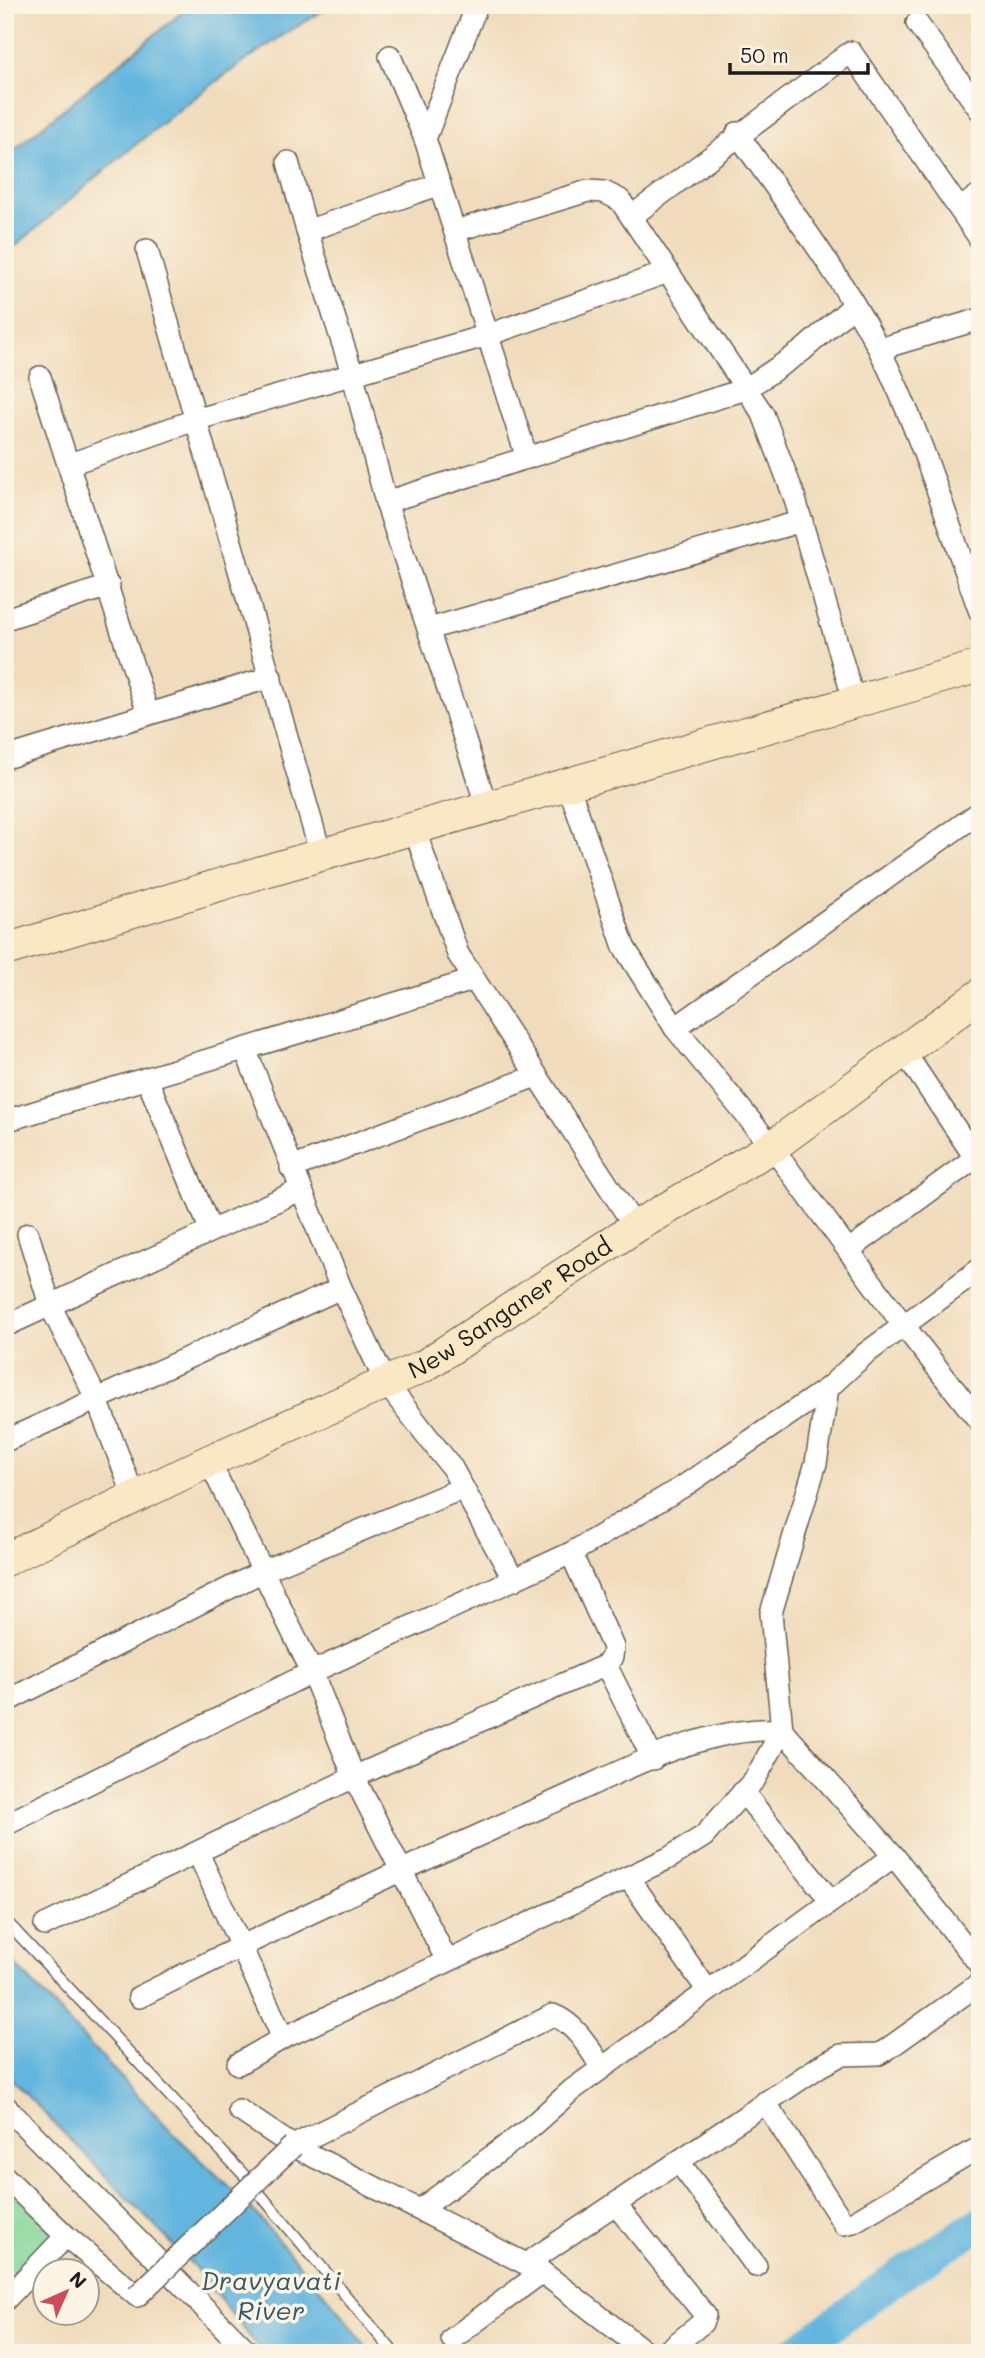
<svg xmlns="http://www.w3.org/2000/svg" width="985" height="2358" viewBox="0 0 985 2358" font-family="Mali,sans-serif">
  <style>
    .green { fill: #81d699; stroke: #4e795a; stroke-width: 2 }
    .water { fill: #62b5de; stroke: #3f687d; stroke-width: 2 }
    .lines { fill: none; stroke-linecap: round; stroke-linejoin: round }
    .river { stroke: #62b5de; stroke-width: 33 }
    .lane-casing { stroke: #665f54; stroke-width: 13 }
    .street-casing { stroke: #665f54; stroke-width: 24 }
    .secondary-casing { stroke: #665f54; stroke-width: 34 }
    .lane { stroke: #fff; stroke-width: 10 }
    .street { stroke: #fff; stroke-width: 21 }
    .secondary { stroke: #fae7c3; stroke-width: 32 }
    .street-bridge-casing { stroke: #665f54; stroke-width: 24; stroke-linecap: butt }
    .street-bridge { stroke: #fff; stroke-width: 21 }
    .labels { text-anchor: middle; stroke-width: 7; stroke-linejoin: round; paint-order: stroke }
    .street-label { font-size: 24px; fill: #1c1c1c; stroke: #fcf5e5 }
    .water-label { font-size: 26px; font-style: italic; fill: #38596a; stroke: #fcf5e5 }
  </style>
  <rect width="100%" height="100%" fill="#fcf5e5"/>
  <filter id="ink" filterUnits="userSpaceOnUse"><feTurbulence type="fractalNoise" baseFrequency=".0143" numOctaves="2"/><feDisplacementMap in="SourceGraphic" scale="14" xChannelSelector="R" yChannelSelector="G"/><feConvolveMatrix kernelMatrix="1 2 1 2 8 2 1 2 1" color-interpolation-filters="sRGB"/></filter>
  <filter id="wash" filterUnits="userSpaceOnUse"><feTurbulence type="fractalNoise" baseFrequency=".00686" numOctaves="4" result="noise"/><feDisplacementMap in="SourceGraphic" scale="28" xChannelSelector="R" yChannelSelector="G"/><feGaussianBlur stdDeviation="1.57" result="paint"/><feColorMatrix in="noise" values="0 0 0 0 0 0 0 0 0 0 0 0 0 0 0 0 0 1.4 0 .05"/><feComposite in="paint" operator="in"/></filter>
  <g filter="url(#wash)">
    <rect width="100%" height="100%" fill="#f0dcbc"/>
    <path class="green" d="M5,2178L66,2236L5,2298Z"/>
    <g class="water">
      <path d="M191,5H333C216,71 107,168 5,255V157Z"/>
      <path d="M5,1954L174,2134L249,2206L348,2321L370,2353H263L190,2262L5,2073Z"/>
    </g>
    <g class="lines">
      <path class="river" d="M794,2353L893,2280L980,2223"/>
    </g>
  </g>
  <g filter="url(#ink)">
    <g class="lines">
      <defs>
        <path id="lane" d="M5,1920L243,2174L394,2353"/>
        <g id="street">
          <path d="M917,23L980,110"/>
          <path d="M390,56L425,139L527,458"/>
          <path d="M737,133C786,203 839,272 878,347C921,431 948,524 980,612"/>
          <path d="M425,139L477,5"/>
          <path d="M288,162L307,231"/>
          <path d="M440,184L307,231L353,376L386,502L487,807"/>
          <path d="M960,209L980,194"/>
          <path d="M632,216L851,52L980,239"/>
          <path d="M455,231L588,191L604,192L620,200L763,414L794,496L854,701"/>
          <path d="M147,250L321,855"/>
          <path d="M879,349L980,319"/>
          <path d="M40,377L148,713"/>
          <path d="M70,464L195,420L488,335L668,272"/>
          <path d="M386,502L746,389L802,351L854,305"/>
          <path d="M5,619L109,586"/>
          <path d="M429,629L802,521"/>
          <path d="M5,758L271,677"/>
          <path d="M568,784L624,947L675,1028L772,1147L904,1326L980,1422"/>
          <path d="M414,828L458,954L635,1227"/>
          <path d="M675,1028L980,812"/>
          <path d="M245,1049L341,1288L386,1383L452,1468L514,1580"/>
          <path d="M903,1050L980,1165"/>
          <path d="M147,1079L211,1231"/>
          <path d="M5,1121L473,980"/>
          <path d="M291,1168L536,1076"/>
          <path d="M28,1234L50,1305L97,1400L135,1499"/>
          <path d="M849,1250L975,1158"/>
          <path d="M5,1326L300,1190"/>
          <path d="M5,1441L341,1288"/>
          <path d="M209,1461L312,1672L354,1777L447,1961"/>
          <path d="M606,1665L653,1759"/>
          <path d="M5,1702L263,1571L463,1488"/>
          <path d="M743,1792L831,1901"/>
          <path d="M5,1825L312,1672L571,1553L684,1486L828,1388L865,1354L980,1269"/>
          <path d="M198,1853L283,2038"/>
          <path d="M628,1877L708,1991"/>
          <path d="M45,1925L354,1777L606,1665L612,1657L613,1647L571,1553"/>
          <path d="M139,1997C272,1930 406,1867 542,1807C617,1775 699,1725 782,1730L894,1856L980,1965"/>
          <path d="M238,2064L283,2038L669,1858L704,1836L755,1779L782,1730L771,1613L816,1463L828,1388"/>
          <path d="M765,2102L844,2224L853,2222L980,2147"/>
          <path d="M5,2106L249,2353"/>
          <path d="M239,2110L293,2146L542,2272L647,2353"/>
          <path d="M293,2146L553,2015C576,2024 589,2048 602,2068"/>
          <path d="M679,2162L756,2266"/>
          <path d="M5,2177L66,2236L137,2296"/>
          <path d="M616,2205L705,2315L702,2323L665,2353"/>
          <path d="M421,2209L526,2131L572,2090L894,1856"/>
          <path d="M526,2264L820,2066L841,2055L879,2054L886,2050L980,1983"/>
          <path d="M5,2300L66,2236"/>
          <path d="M452,2339L542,2272"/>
        </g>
        <g id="secondary">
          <path d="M5,950L265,871L980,666"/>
          <path id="s1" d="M5,1560L209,1461L424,1366L635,1227L772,1147L980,995"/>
        </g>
      </defs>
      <use href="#lane" class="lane-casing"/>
      <use href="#street" class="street-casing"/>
      <use href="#secondary" class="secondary-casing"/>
      <use href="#lane" class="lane"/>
      <use href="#street" class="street"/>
      <use href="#secondary" class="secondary"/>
      <defs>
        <path id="street-bridge" d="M137,2296L293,2146"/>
      </defs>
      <use href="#street-bridge" class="street-bridge-casing"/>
      <use href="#street-bridge" class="street-bridge"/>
    </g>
  </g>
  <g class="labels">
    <g class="street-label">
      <text dy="8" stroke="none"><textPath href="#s1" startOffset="565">New Sanganer Road</textPath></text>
    </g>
    <g class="water-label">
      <text x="271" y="2290">Dravyavati<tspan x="271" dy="30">River</tspan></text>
    </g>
  </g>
  <rect width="985" height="2358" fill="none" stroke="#fcf5e5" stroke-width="28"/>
  <g transform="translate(66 2292) rotate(45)"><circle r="33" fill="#fcf5e5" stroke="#a29e95" stroke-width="2"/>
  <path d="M0-5L12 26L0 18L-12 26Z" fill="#d1495b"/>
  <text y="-10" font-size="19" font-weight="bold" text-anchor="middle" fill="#1c1c1c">N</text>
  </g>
  <path d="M730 63v10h138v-10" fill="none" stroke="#1c1c1c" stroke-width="3.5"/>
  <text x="740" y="63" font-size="21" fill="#1c1c1c" stroke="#fcf5e5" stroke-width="5" paint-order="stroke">50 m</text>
</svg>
